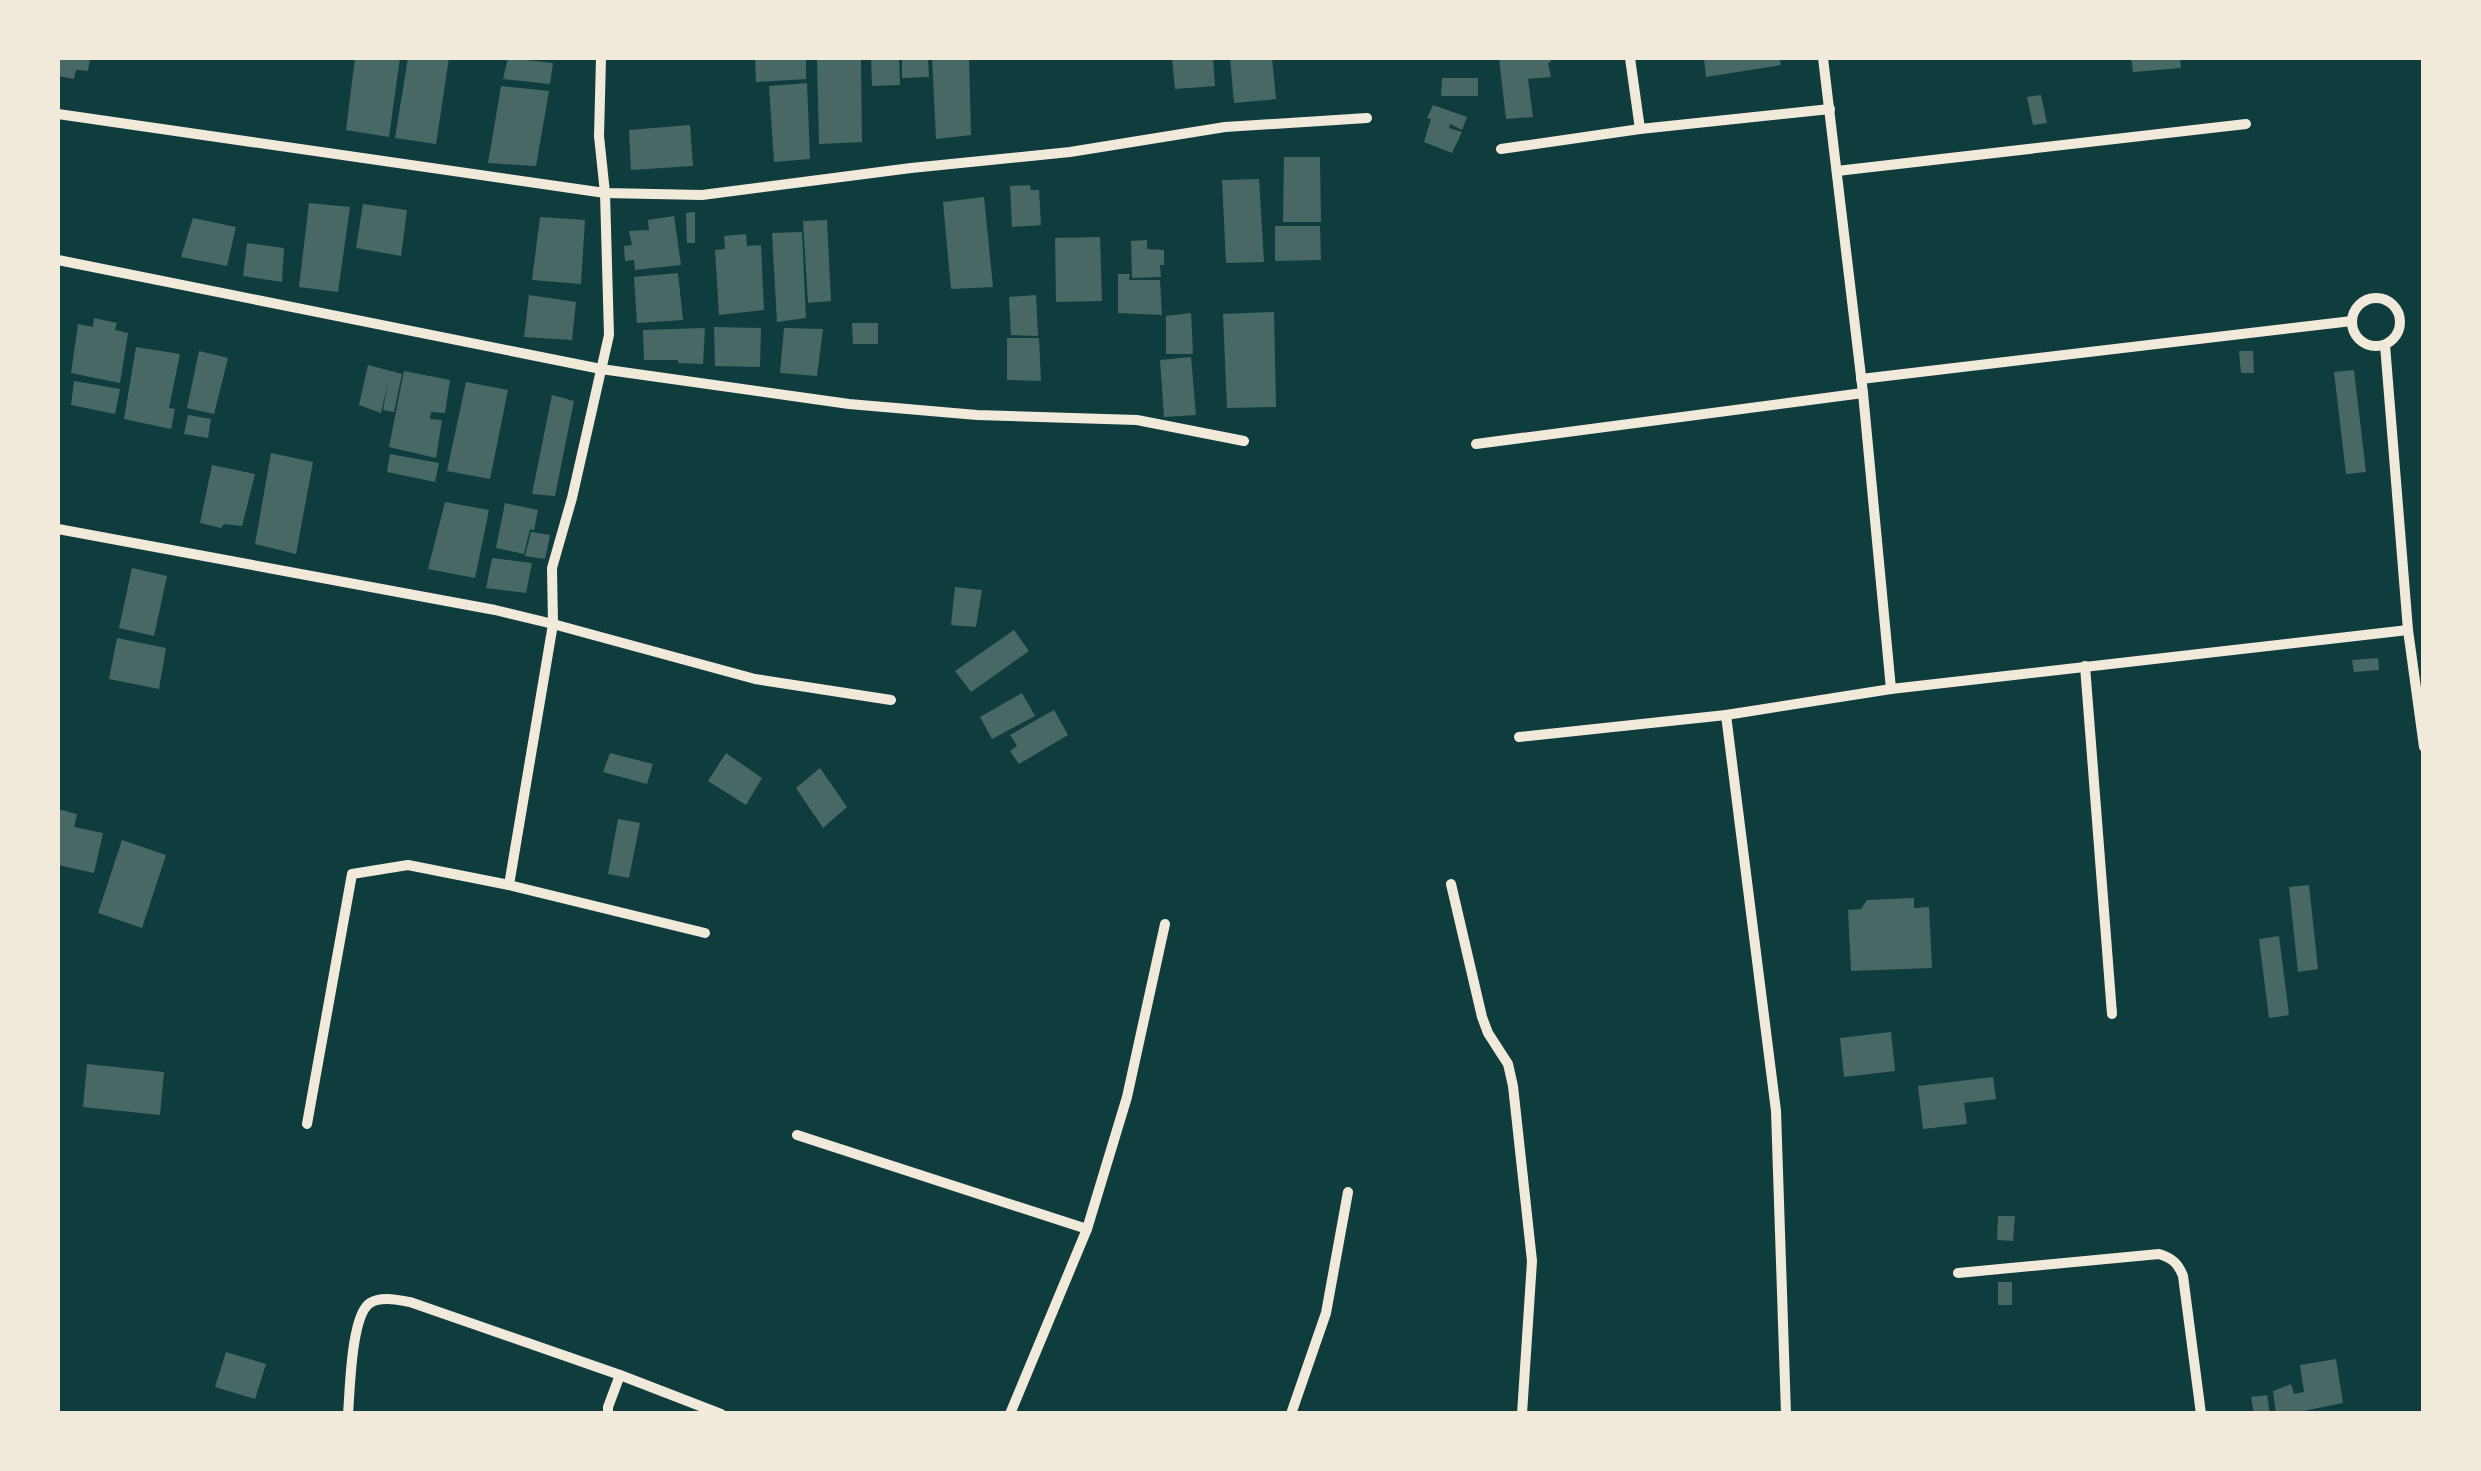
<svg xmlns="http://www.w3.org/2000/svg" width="2481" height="1471" viewBox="0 0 2481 1471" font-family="'Source Serif 4',serif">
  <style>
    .building { fill: #486865 }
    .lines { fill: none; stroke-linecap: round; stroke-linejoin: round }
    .minor { stroke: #f1e9da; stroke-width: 10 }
  </style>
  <rect width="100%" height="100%" fill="#0f3d3e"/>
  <g class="building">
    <path d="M58,58H90L88,71L76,70L74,79L58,76Z"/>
    <path d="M355,58H400L389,137L346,130Z"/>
    <path d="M408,58H449L436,144L395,138Z"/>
    <path d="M508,58L553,63L550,84L503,79Z"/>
    <path d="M755,58H806V79L756,82Z"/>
    <path d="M817,58H861L862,142L819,144Z"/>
    <path d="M871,58H899L900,85L872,86Z"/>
    <path d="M902,58H928L929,77L902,78Z"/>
    <path d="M932,58H969L971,135L936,139Z"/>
    <path d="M1172,58H1213L1215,86L1175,89Z"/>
    <path d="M1230,58H1272L1276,99L1234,103Z"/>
    <path d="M1499,58H1550L1551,62L1548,63L1551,77L1528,79L1533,117L1506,119Z"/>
    <path d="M1704,58H1780L1781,65L1706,77Z"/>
    <path d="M2131,58H2180L2181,68L2133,72Z"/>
    <path d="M1442,78H1478V96H1441Z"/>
    <path d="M807,83L810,159L774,162L769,86Z"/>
    <path d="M501,86L549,91L536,166L488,163Z"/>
    <path d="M2041,95L2047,123L2033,125L2027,97Z"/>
    <path d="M1433,105L1467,117L1462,130L1450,124L1449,128L1462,132L1452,153L1424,142L1431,119L1427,118Z"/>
    <path d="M690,125L693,166L631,170L629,130Z"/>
    <path d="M1284,157H1320L1321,222H1283Z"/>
    <path d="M1259,179L1264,262L1226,263L1222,180Z"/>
    <path d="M1030,185L1031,190H1039L1041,225L1012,227L1010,186Z"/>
    <path d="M984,197L993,287L951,289L943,202Z"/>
    <path d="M309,203L350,207L338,292L299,287Z"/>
    <path d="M363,204L407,210L401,256L356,248Z"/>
    <path d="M695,212V243H687L686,213Z"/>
    <path d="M674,216L681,265L635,270L634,260L625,261L624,246L632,245L629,231L649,230L648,220Z"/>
    <path d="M540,217L585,220L581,284L532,280Z"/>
    <path d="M193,218L236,227L227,266L181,257Z"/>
    <path d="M827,220L831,301L808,303L803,221Z"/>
    <path d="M1275,226H1320L1321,260L1275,261Z"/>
    <path d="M802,232L806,318L777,322L772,233Z"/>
    <path d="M746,234L747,246L761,245L764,310L719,315L715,250L725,249L724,236Z"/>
    <path d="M1100,237L1102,301L1056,302L1055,238Z"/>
    <path d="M1147,240V249L1164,250V265H1160L1161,277L1132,278L1131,241Z"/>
    <path d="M247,243L284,248L282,282L243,276Z"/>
    <path d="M678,273L683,320L637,323L634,277Z"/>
    <path d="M1118,274H1130L1129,280H1160L1162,315L1118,313Z"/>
    <path d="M529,295L576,302L572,340L524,337Z"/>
    <path d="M1036,295L1038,336L1011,335L1009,297Z"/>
    <path d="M1274,312L1276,407L1227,408L1223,314Z"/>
    <path d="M1191,313L1193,354H1166V316Z"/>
    <path d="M94,318L117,323L115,330L128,333L120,383L71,373L78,324L93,327Z"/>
    <path d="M852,323H878V344H853Z"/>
    <path d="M714,327L761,328L760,367L715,366Z"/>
    <path d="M705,328L703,364L678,363V360H644L643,330Z"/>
    <path d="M784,328L823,329L817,376L780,373Z"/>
    <path d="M1007,338H1039L1041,381L1007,380Z"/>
    <path d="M136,347L180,354L169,408L175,409L171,429L124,419Z"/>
    <path d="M199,351L228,358L214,414L187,408Z"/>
    <path d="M2239,351H2253L2254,373H2241Z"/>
    <path d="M1191,357L1196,415L1164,417L1160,360Z"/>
    <path d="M368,365L402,374L394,412L383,410L388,382L381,413L359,405Z"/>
    <path d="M2354,370L2366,472L2346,474L2334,372Z"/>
    <path d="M404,371L450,380L445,413L431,412L430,419L442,420L436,458L389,447Z"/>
    <path d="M74,381L120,389L115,414L71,405Z"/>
    <path d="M466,382L508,390L490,479L447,471Z"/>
    <path d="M552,395L574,401L555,496L532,494Z"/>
    <path d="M188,415L211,419L208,438L184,434Z"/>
    <path d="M271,453L313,462L296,554L255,544Z"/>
    <path d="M390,454L439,463L435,482L387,472Z"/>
    <path d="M212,465L255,474L242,526L224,524L221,528L200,523Z"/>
    <path d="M445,502L489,510L475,578L428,569Z"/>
    <path d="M505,503L538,510L534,530L530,529L524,554L496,548Z"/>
    <path d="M531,532L550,535L545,559L525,556Z"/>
    <path d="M492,558L532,563L526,593L486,588Z"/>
    <path d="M132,568L167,576L154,636L119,628Z"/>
    <path d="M955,587L982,590L976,627L951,625Z"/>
    <path d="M1014,630L1029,651L971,692L955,671Z"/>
    <path d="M117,638L166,648L159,689L109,679Z"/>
    <path d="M2378,658L2379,670L2354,672L2352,660Z"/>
    <path d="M1022,693L1035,716L992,739L980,717Z"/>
    <path d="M1054,710L1068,735L1019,764L1010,751L1017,746L1010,735Z"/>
    <path d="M610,753L653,764L647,784L603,772Z"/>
    <path d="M726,753L762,778L746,805L708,781Z"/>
    <path d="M820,768L847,807L823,828L796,788Z"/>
    <path d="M58,809L77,814L74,827L103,833L94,873L58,865Z"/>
    <path d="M618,819L640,823L629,878L608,874Z"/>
    <path d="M122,840L166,855L142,928L98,913Z"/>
    <path d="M2309,885L2318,969L2298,972L2289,887Z"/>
    <path d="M1914,898V908L1929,907L1932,968L1851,971L1848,910L1861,909L1867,900Z"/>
    <path d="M2279,936L2289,1015L2269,1018L2259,939Z"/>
    <path d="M1891,1032L1895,1071L1844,1077L1840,1038Z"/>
    <path d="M87,1064L164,1072L160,1115L83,1107Z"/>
    <path d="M1993,1077L1996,1099L1964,1103L1967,1124L1923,1129L1918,1086Z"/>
    <path d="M1998,1216H2015L2013,1241L1997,1240Z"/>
    <rect x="1998" y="1282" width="14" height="23"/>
    <path d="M226,1352L266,1364L255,1399L215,1387Z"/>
    <path d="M2336,1359L2343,1403L2288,1414H2276L2273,1391L2291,1384L2294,1394L2304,1392L2300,1365Z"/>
    <path d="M2267,1395L2270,1414H2254L2251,1397Z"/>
  </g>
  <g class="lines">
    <g class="minor">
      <path d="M601,58L599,136L605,193L609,335L572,498L552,568L553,624L755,679L891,700"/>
      <path d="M1630,58L1640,129"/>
      <path d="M1823,58L1863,393L1891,689"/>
      <path d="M58,114L605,193L702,195L911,168L1070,152L1225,127L1367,118"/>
      <path d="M1501,149L1640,129L1830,109"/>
      <path d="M1837,171L2246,124"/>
      <path d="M58,260L601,369L849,404L977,415L1137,420L1244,441"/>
      <circle cx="2376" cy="322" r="24"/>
      <path d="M2385,345L2408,630L2424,747"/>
      <path d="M1861,379L2352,321"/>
      <path d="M1476,444L1863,393"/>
      <path d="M58,529L495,610L553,624L509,885"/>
      <path d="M2085,666L2112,1014"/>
      <path d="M1726,715L1776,1111L1786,1414"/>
      <path d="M1519,737L1726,715L1891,689L2408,630"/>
      <path d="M1451,884L1482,1017L1488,1033L1508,1064L1513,1086L1532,1261L1522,1414"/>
      <path d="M307,1124L352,874L408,865L509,885L705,933"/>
      <path d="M797,1135L1087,1229"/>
      <path d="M1958,1273L2159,1254C2172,1258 2178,1263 2183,1276L2201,1414"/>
      <path d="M348,1414C350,1391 351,1315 370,1303C381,1296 398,1300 410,1302L620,1375L721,1414"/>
      <path d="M608,1414V1407L620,1375"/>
      <path d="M1010,1414L1087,1229L1127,1097L1165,924"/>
      <path d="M1291,1414L1326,1313L1348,1192"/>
    </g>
  </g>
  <rect width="2481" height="1471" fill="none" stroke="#f1e9da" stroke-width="120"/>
</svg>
